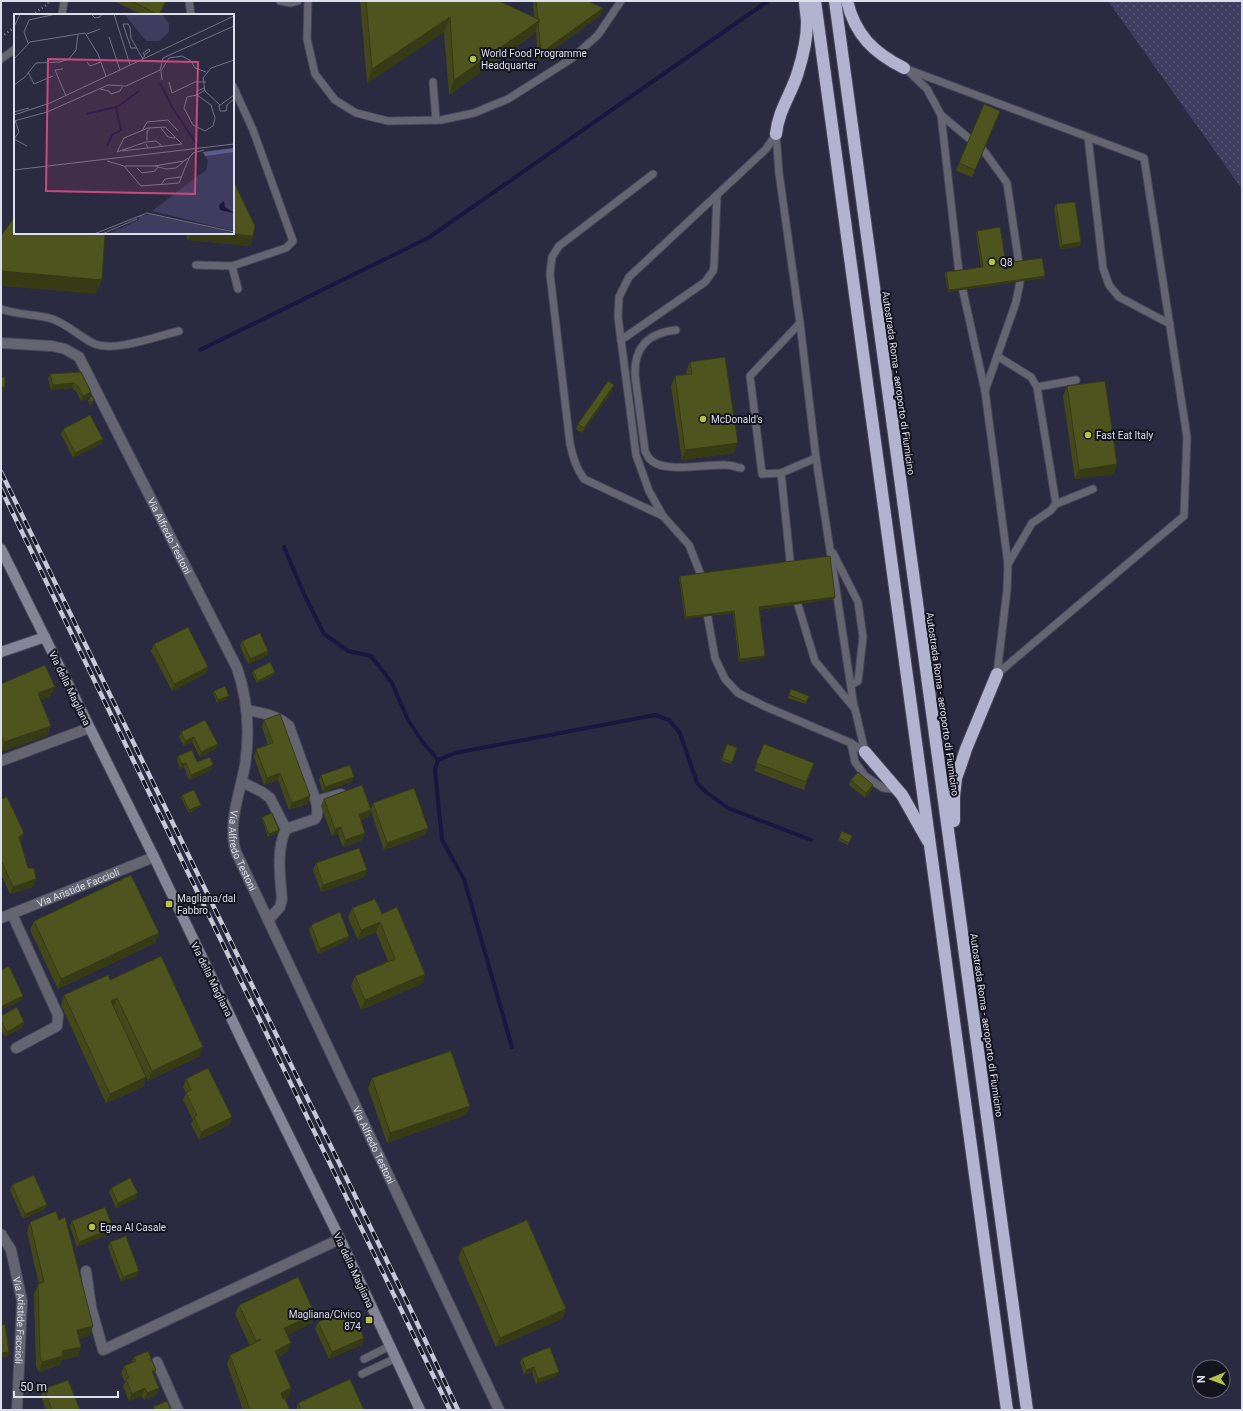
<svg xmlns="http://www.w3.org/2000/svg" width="1243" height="1411" viewBox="0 0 1243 1411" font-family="Roboto,sans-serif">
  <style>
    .grass { fill: url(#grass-dots) }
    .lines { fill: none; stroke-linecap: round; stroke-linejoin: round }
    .stream { stroke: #1b1640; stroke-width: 4 }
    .lane-casing { stroke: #47475c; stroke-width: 9 }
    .street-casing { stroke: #47475c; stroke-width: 12 }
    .secondary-casing { stroke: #47475c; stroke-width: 12 }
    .highway-casing { stroke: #47475c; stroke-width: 14 }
    .path { stroke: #828294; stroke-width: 2.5; stroke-dasharray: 1 3; stroke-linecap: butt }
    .lane { stroke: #656571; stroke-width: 7 }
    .street { stroke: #656571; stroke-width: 10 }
    .secondary { stroke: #848597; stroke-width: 10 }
    .highway { stroke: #b2b3cf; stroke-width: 12 }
    .rail-casing { stroke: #c7c8d7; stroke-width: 4.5 }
    .rail { stroke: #14141e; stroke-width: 3; stroke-dasharray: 9; stroke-linecap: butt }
    .wall { fill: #43481a }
    .shaded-wall { fill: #373b15 }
    .building { fill: #4e541e; stroke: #373b15 }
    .poi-dot { fill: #b4c24a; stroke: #14141e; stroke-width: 1.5 }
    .labels { text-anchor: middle; stroke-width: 4; stroke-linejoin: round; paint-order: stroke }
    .poi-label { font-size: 10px; fill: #dedfed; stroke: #14141e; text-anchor: start }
    .street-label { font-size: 10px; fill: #dedfed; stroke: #14141e }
    .inset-river { fill: none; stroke: #1b1640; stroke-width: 2 }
    .inset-road { fill: none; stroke: #727285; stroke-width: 1 }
    .view { fill: #c94a80; fill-opacity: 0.15; stroke: #c94a80; stroke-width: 2 }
    .inset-edge { fill: none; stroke: #dedfed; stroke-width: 2 }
  </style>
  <defs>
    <pattern id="grass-dots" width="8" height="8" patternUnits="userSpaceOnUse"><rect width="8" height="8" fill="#3e3d60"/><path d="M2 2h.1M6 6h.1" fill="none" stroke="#595977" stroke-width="1.8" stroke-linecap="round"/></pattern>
  </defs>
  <rect width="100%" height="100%" fill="#2a2a40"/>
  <path class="grass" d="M1108,1H1242V189Z"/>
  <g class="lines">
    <g class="stream">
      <path d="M200,350L428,238L768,1"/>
      <path d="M284,547L304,594L324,634L348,651L371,656L392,683L408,720L422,741L438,760"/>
      <path d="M512,1047L464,879L442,840L435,770L438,760L455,753L655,715L669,720L680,733L697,783L706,792L728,808L811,840"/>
    </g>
    <defs>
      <g id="lane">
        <path d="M189,1L191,15"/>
        <path d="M280,1L291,3L298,1"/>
        <path d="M308,1L307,39L315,74L335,100L356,113L388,121L441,120L474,113L508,99L571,59L598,35L621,1"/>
        <path d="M62,15L64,1"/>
        <path d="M1,59L15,49"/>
        <path d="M904,68L1144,158L1187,437L1184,516L997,674"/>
        <path d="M907,70L927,89L941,115L959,273L985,391L1008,564L1007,590L997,674"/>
        <path d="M433,82L436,120"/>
        <path d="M941,115L984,151L1007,183L1019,264L1020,282L1016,302L985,391"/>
        <path d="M776,134L779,173L800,323L816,458L781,473L762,474L750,376L800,323"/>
        <path d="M1088,137L1103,268L1109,285L1119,297L1170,324"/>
        <path d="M653,174L559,246L552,257L550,274L570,444C573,457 576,468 584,479L663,516"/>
        <path d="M196,265L232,266L286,248L293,241L253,130L233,86"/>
        <path d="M232,266L238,289"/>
        <path d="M1,309C18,315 33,314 49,318C66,322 79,337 95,344C116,352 157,336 179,331"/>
        <path d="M676,330C649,333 634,346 635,375L645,451C647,454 648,459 652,461C666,473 707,464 726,465C731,465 736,467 741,468"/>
        <path d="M621,340L705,282L713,271L714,266L717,195"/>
        <path d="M997,356L1031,377L1037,387L1056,504L1050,511L1032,523L1008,564"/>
        <path d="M1037,387L1076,380"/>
        <path d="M816,458L854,707"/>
        <path d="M781,473L791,569"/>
        <path d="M1056,504L1093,489"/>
        <path d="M833,553L858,602L863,637L858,681L851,685"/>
        <path d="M702,581L701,575L689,545L663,516L649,491L636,455L618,317L619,297L629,277L766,149L776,134"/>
        <path d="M795,595L815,661L855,709L865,752"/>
        <path d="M706,607L715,658L725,679L738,693L764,706L851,743L865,752"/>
        <path d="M851,743L855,762L865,776L883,788L898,790"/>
        <path d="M364,1359L390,1346"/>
        <path d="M362,1374L396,1358"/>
      </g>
      <g id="street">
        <path id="s1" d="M1,343L52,346L65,349L79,357L237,668C248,700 250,732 245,765C240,793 227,825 236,852L499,1410"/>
        <path d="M247,710C262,713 277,715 289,726L316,801C317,807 319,814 315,819L286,829C276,851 280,875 282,899L280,907L268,920"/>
        <path d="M1,761L89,728"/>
        <path d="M242,782L262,792L270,798L286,829"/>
        <path d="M316,801L341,794"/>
        <path d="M12,914L58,1015L57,1026L16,1048"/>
        <path id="s2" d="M1,918L154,857"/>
        <path id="s3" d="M1,1234L11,1250L22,1301L17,1410"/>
        <path d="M86,1271L91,1307L103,1350L340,1239"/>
        <path d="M157,1362L178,1410"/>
      </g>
      <g id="secondary">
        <path d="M1,549L154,857L246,1049L340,1239L420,1410"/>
        <path d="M1,652L45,637"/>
      </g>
      <g id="highway">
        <path d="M815,1L1007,1410"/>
        <path d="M835,1L1027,1410"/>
        <path d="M847,1C855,35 874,53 904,68"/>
        <path d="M776,134C778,111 792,93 798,72C803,56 807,39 807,23C807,15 805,8 805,1"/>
        <path d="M865,752L902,795L928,841"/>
        <path d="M954,821V796L956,778L960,767L966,749L997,674"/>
      </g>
    </defs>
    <use href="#lane" class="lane-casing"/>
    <use href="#street" class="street-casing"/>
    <use href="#secondary" class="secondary-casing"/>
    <use href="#highway" class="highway-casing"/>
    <g class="path">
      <path d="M32,15L48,4L49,1"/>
      <path d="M1,37L15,27"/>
    </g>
    <use href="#lane" class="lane"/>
    <use href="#street" class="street"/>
    <use href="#secondary" class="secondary"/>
    <use href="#highway" class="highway"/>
    <defs>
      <g id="rail">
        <path d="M1,472L410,1308L458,1410"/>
        <path d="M1,489L450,1410"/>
      </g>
    </defs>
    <use href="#rail" class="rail-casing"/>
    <use href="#rail" class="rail"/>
  </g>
  <g class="wall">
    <path d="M114,1H167L160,15H142Z"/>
    <path d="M360,1H499L534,17L533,1H588L601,15L538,61L536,31L534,34L449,95L444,32L367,83Z"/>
    <path d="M1000,111L972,177L956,171L959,163Z"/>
    <path d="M1056,204L1081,242L1079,247L1060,249L1054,209Z"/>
    <path d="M977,231L1006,263L1044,278L948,292L945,274L946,272L981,267L976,233Z"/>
    <path d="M185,233H233L253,236L250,246L188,240Z"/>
    <path d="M690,362L734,453L682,460L671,386L675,376L687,375L686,372Z"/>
    <path d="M81,372L91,392L89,397L81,401L76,391L72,388L51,390L48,379L50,374Z"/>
    <path d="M1067,386L1114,474L1075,479L1063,396Z"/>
    <path d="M613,390L582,433L576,429L578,424Z"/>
    <path d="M89,398L93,403L90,405L88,401Z"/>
    <path d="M63,429L103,439L101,444L73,458L61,434Z"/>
    <path d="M680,576L835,597L834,599L759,610L764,658L739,662L733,613L685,619L679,578Z"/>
    <path d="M242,641L268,651L267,656L248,664L240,646Z"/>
    <path d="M154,644L208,667L205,674L172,691L151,651Z"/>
    <path d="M253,671L275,672L274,675L257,683L252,673Z"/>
    <path d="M1,684L51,696L41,700L51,726L47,736L1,752Z"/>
    <path d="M791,689L809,696L806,704L788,698Z"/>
    <path d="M214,691L228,698L217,703L213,693Z"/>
    <path d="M264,720L308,804L289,810L278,780L264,785L254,757L256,749L268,745L262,727Z"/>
    <path d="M181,732L218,744L216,749L200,757L192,742L184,746L179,737Z"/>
    <path d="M727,744L737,748L731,764L721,761Z"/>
    <path d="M764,744L814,763L804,790L754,771Z"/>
    <path d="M178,756L197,762L212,770L189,780L184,767L180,769L177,760Z"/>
    <path d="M321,775L352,782L323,792L319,780Z"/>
    <path d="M851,780L873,785L872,790L865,798L849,785Z"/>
    <path d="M182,795L201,805L200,807L189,813L181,798Z"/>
    <path d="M1,799L24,833L20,841L28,868L36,879L33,887L10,894L1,874Z"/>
    <path d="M324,799L371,809L373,803L428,828L425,835L384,850L371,811L368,817L361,820L363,840L343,847L338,834L332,836L321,806Z"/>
    <path d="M262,817L278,833L268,837L262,819Z"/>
    <path d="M842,831L852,836L848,845L838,840Z"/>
    <path d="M316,863L367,870L364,877L321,892L313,870Z"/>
    <path d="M352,908L382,914L425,974L422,984L361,1010L351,986L355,976L388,961L376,932L358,940L348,918Z"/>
    <path d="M34,921L159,933L155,943L58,989L30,930Z"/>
    <path d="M311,925L347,941L318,954L309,930Z"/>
    <path d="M110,980L200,1056L148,1081L114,1007L146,1077L143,1087L106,1103L61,1005L64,995Z"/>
    <path d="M1,1016L23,1027L5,1037L1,1029Z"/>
    <path d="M372,1078L470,1106L466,1115L387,1143L368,1088Z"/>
    <path d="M186,1079L232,1117L229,1125L199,1140L191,1124L193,1120L183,1100L186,1093L183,1087Z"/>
    <path d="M12,1185L45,1209L23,1219L10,1190Z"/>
    <path d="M111,1188L136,1198L116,1208L109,1192Z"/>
    <path d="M72,1221L113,1228L111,1233L77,1247L70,1226Z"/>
    <path d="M30,1222L93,1326L89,1336L79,1339L78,1356L62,1360L60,1365L39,1372L36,1366L34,1294L38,1284H39L27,1232Z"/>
    <path d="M110,1242L137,1276L121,1282L108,1247Z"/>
    <path d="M462,1248L566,1309L562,1319L496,1347L458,1258Z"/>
    <path d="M239,1305L312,1323L287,1335V1352L277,1358L291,1388L288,1398L285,1399L290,1410H243L227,1364L230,1355L250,1346L235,1314Z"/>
    <path d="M318,1322L361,1345L329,1359L315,1329Z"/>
    <path d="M134,1357L154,1375L159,1388L156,1395L144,1400L142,1396L129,1401L123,1386L125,1382L121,1374L124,1366L131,1363Z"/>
    <path d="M522,1358L557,1376L536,1384L532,1372L524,1375L520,1362Z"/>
    <path d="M44,1389L80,1410H46L41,1396Z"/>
    <path d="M298,1403L364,1410H296Z"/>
  </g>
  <g class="shaded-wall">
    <path d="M166,1H167L160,15H159Z"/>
    <path d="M603,8L601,15L538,61L541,53Z"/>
    <path d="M450,17L444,32L367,83L372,69Z"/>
    <path d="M540,20L534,34L449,95L454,80Z"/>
    <path d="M1000,111L998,118L972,177L975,170Z"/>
    <path d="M191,233H219L253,236L250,246L188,240Z"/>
    <path d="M1081,242L1079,247L1060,249L1062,245Z"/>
    <path d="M1,271L102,280L96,294L1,286Z"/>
    <path d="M1045,276L1044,278L948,292L949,290Z"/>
    <path d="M74,383L72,388L51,390L53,385Z"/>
    <path d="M614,385L613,390L582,433L584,428Z"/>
    <path d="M1,387H5L3,392H1Z"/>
    <path d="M91,392L89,397L81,401L83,396Z"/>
    <path d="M94,400L93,403L90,405L91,402Z"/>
    <path d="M103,439L101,444L73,458L75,453Z"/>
    <path d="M738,443L734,453L682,460L685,450Z"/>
    <path d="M1117,464L1114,474L1075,479L1079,470Z"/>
    <path d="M835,597L834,599L758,610L759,607Z"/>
    <path d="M734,611L733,613L685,619L686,617Z"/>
    <path d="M268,651L267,656L248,664L250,659Z"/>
    <path d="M765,656L764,658L739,662L740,659Z"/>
    <path d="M208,667L205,674L172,691L174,684Z"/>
    <path d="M275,672L274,675L257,683L258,681Z"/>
    <path d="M55,687L51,696L35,703L38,693Z"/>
    <path d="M229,696L228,698L217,703L218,700Z"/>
    <path d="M51,726L47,736L1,752L4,742Z"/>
    <path d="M194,737L192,742L184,746L185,741Z"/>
    <path d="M218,744L216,749L200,757L201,752Z"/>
    <path d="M186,763L184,767L180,769L182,764Z"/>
    <path d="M213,765L212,770L189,780L191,775Z"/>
    <path d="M280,773L278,780L264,785L267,778Z"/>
    <path d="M354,777L352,782L323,792L325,787Z"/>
    <path d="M873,785L872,790L865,798L866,793Z"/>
    <path d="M310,796L308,804L289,810L292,803Z"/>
    <path d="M201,805L200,807L189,813V810Z"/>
    <path d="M371,810L368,817L356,822L359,814Z"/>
    <path d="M341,827L338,834L332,836L335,829Z"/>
    <path d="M428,828L425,835L384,850L387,843Z"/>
    <path d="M279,830L278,833L268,837L269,834Z"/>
    <path d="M24,833L21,840L16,844L19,837Z"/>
    <path d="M365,833L363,840L343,847L345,840Z"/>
    <path d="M367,870L364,877L321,892L323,885Z"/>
    <path d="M36,879L33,887L10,894L13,887Z"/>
    <path d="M380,922L376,932L358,940L361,930Z"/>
    <path d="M159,933L155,943L58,989L61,979Z"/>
    <path d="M349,936L347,941L318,954L320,949Z"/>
    <path d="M425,974L422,984L361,1010L365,1000Z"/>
    <path d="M23,996L21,1001L1,1010L2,1006Z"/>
    <path d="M117,998L114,1007L111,1001Z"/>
    <path d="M24,1022L23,1027L5,1037L7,1032Z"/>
    <path d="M203,1047L200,1056L148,1081L152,1071Z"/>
    <path d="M146,1077L143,1087L106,1103L110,1094Z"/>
    <path d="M470,1106L466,1115L387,1143L390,1133Z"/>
    <path d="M232,1117L229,1125L199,1140L201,1132Z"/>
    <path d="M138,1193L136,1198L116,1208L118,1203Z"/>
    <path d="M47,1205L45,1209L23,1219L25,1214Z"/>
    <path d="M113,1228L111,1233L77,1247L79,1242Z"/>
    <path d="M139,1271L137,1276L121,1282L123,1277Z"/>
    <path d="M566,1309L562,1319L496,1347L500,1338Z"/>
    <path d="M315,1314L312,1323L280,1338L284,1328Z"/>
    <path d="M93,1326L89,1336L74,1340L77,1330Z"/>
    <path d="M364,1338L361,1345L329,1359L332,1352Z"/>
    <path d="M291,1343L287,1352L271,1361L275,1351Z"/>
    <path d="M81,1347L78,1356L62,1360L60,1365L39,1372L42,1362L62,1351Z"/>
    <path d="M9,1352L8,1357L1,1358V1353Z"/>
    <path d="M534,1367L532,1372L524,1375L526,1370Z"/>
    <path d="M156,1370L153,1377L152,1371Z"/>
    <path d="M559,1372L557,1376L536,1384L538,1379Z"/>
    <path d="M145,1388L142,1396L129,1401L132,1394Z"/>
    <path d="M159,1388L156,1395L144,1400L147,1393Z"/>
    <path d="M291,1388L288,1398L277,1403L281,1393Z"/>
  </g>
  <g class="building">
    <path d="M131,1H166L159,15Z"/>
    <path d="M366,1H499L540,20L454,80L450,17L372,69Z"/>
    <path d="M536,1H588L603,8L541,53L538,24L540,20L538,19Z"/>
    <path d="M984,104L1000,111L975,170L959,163Z"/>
    <path d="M233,180L255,226L253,236L219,233H233Z"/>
    <path d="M1075,202L1081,242L1062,245L1056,204Z"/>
    <path d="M15,216V233H105L102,280L1,271V236Z"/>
    <path d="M1000,227L1006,263L1042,258L1045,276L949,290L946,272L983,267L977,231Z"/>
    <path d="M725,357L738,443L685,450L675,376L692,374L690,362Z"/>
    <path d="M81,372L91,392L83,396L78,386L74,383L53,385L50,374Z"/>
    <rect x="1" y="377" width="4" height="10"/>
    <path d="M608,381L614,385L584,428L578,424Z"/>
    <path d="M1105,381L1117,464L1079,470L1067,386Z"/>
    <path d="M92,396L94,400L91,402L89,398Z"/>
    <path d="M90,415L103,439L75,453L63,429Z"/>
    <path d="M830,556L835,597L759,607L765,656L740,659L734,611L686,617L680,576Z"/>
    <path d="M188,627L208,667L174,684L154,644Z"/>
    <path d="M260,633L268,651L250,659L242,641Z"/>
    <path d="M270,662L275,672L258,681L253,671Z"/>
    <path d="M45,665L55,687L38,693L51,726L4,742L1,736V684Z"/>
    <path d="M225,686L229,696L218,700L214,691Z"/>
    <path d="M791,689L809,696L806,702L789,695Z"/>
    <path d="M280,714L310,796L292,803L280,773L267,778L256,749L273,743L264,720Z"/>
    <path d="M205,720L218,744L201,752L194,737L185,741L181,732Z"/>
    <path d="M727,744L737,748L732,762L722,758Z"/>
    <path d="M764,744L814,763L806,782L756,763Z"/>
    <path d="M192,750L197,762L210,757L213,765L191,775L186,763L182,764L178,756Z"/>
    <path d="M350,765L354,777L325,787L321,775Z"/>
    <path d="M858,772L873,785L866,793L851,780Z"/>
    <path d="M362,785L371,810L359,814L365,833L345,840L341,827L335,829L324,799Z"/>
    <path d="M414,788L428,828L387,843L373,803Z"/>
    <path d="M194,790L201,805L189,810L182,795Z"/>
    <path d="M7,797L24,833L19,837L28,868H34L36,879L13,887L1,860V799Z"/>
    <path d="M272,813L279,830L269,834L262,817Z"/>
    <path d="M842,831L852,836L849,843L839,838Z"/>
    <path d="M359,848L367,870L323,885L316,863Z"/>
    <path d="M131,875L159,933L61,979L34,921Z"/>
    <path d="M375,899L382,914L397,907L425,974L365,1000L355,976L395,959L380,922L361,930L352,908Z"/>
    <path d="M340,912L349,936L320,949L311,925Z"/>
    <path d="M161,956L203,1047L152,1071L117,998L111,1001L146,1077L110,1094L64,995L108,975L110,980Z"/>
    <path d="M9,966L23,996L2,1006L1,1005V970Z"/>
    <path d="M17,1007L24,1022L7,1032L1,1021V1016Z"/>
    <path d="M451,1051L470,1106L390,1133L372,1078Z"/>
    <path d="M208,1068L232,1117L201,1132L194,1117L197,1115L186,1093L191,1090L186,1079Z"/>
    <path d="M34,1175L47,1205L25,1214L12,1185Z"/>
    <path d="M130,1178L138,1193L118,1203L111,1188Z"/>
    <path d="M105,1207L113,1228L79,1242L72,1221Z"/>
    <path d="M56,1211L59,1220L65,1217L93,1326L77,1330L81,1347L62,1351L63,1356L42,1362L40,1356L38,1284L44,1282L30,1222Z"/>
    <path d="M527,1220L566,1309L500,1338L462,1248Z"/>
    <path d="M126,1236L139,1271L123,1277L110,1242Z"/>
    <path d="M298,1277L315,1314L284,1328L291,1343L275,1351L291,1388L281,1393L283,1399H285L290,1410H250L230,1355L261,1340V1339L256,1341L239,1305Z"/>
    <path d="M351,1308L364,1338L332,1352L318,1322Z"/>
    <path d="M5,1324L9,1352L1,1353V1325Z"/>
    <path d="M550,1347L559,1372L538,1379L534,1367L526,1370L522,1358Z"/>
    <path d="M148,1351L156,1370L152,1371L159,1388L147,1393L145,1388L132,1394L126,1379L129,1378L124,1366L136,1361L134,1357Z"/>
    <path d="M350,1379L364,1410H301L298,1403Z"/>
    <path d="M68,1380L80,1410H52L44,1389Z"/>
    <path d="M167,1401L171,1410H155L153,1407Z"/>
  </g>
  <g class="poi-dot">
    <circle cx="473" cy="59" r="4"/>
    <circle cx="992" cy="262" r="4"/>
    <circle cx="703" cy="419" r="4"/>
    <circle cx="1088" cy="435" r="4"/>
    <rect x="165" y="900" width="8" height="8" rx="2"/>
    <circle cx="92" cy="1227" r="4"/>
    <rect x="365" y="1316" width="8" height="8" rx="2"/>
  </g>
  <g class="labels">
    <g class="poi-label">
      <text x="481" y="57">World Food Programme<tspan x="481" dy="12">Headquarter</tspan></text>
      <text x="1000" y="266">Q8</text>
      <text x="711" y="423">McDonald's</text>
      <text x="1096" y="439">Fast Eat Italy</text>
      <text x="177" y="902">Magliana/dal<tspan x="177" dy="12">Fabbro</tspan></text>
      <text x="100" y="1231">Egea Al Casale</text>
      <text x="361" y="1318" text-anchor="end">Magliana/Civico<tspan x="361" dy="12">874</tspan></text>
    </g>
    <g class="street-label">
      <text transform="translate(899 383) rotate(82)" y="4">Autostrada Roma - aeroporto di Fiumicino</text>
      <text dy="4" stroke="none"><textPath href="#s1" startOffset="281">Via Alfredo Testoni</textPath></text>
      <text transform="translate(70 688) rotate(64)" y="4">Via della Magliana</text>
      <text transform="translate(943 704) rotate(82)" y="4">Autostrada Roma - aeroporto di Fiumicino</text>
      <text dy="4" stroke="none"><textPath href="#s1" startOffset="616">Via Alfredo Testoni</textPath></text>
      <text dy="4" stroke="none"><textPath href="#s2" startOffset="83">Via Aristide Faccioli</textPath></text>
      <text transform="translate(212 979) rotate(64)" y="4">Via della Magliana</text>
      <text transform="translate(987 1025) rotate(82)" y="4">Autostrada Roma - aeroporto di Fiumicino</text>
      <text dy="4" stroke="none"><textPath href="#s1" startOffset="940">Via Alfredo Testoni</textPath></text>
      <text transform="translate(354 1270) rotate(65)" y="4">Via della Magliana</text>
      <text dy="4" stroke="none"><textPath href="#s3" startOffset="90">Via Aristide Faccioli</textPath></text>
    </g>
  </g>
  <g transform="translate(14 14)">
    <rect width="220" height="220" fill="#2a2a40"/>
    <path d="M220,134V217L138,197L192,156L194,147L189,138ZM136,200L220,219V220H94L125,206L124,202Z" fill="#3e3d60"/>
    <path d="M220,134V138L191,142L189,138Z" fill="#5d5d8d"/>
    <path d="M110,0H148L155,10V18L145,27H132Z" fill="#3e3d60"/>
    <path d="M210,187L211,193L220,199L206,196L205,191Z" fill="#1b1640"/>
    <path class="inset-river" d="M146,69L158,93L183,131M103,93L125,77M72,100L102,93L107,116L98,121L93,132"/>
    <path class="inset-road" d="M77,0L81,4L86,3L88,0M100,0L116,51M0,13L6,0M73,20L86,15M95,23L106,56M14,29L10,18L15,6L42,0M123,34H117L109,10H114L116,13L117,24L126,40L129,45M128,44L131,42L129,39L135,35L136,37L130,41M155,44L168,42L177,47L181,54L192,58M0,45L16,28L71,19L84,40L92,62M73,48L76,52L87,48M49,55L41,56L52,82M14,58L20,70L39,62M148,66L147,57L155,44M155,68L158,79L181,68H192M0,71L11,63L22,49L46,48L55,45L62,36L64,20M190,74L183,77V81L173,83L170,94L179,111L191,117L199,112L201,104L197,91L183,81L191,76M86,75L95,77L97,80L106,77L108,73M220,81L205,92L206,97H212L213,91L220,85M206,91L191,77L189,64L197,54L220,46M0,98L15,94M0,101L36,89L220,2M0,107L33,98L94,71L112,72L146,56L149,44L220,12M147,114L154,123L161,124M128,117L133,108L154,106L164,117M0,125L5,118L1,106M0,125L13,132M133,126V117L136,115M132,130L134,134L168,130M108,137L134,134M103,138L110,124L134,114L151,113L168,130M103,138L132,128L142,127L148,132M175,144L179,139L190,136M93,147L110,152M110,152L127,172L165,169L175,144M111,152H140L170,147L174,144M141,152L152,155L162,154L170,147M123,154L128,159L141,157L144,153M0,156L220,130M147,171L151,165L167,163M80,220L133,199L220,218M88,220L123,205"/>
    <path class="view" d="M34,45L184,48L181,180L32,177Z"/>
    <rect width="220" height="220" class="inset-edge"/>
  </g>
  <rect width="1243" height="1411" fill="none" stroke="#dedfed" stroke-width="4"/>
  <g transform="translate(1211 1379) rotate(269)"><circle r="19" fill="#14141e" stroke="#656571"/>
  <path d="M0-3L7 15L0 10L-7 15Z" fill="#b4c24a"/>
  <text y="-6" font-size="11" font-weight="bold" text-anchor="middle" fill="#dedfed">N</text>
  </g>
  <path d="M14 1391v6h104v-6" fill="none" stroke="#dedfed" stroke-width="2"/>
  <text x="20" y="1391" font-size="12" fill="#dedfed" stroke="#14141e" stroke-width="3" paint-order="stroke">50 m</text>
</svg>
